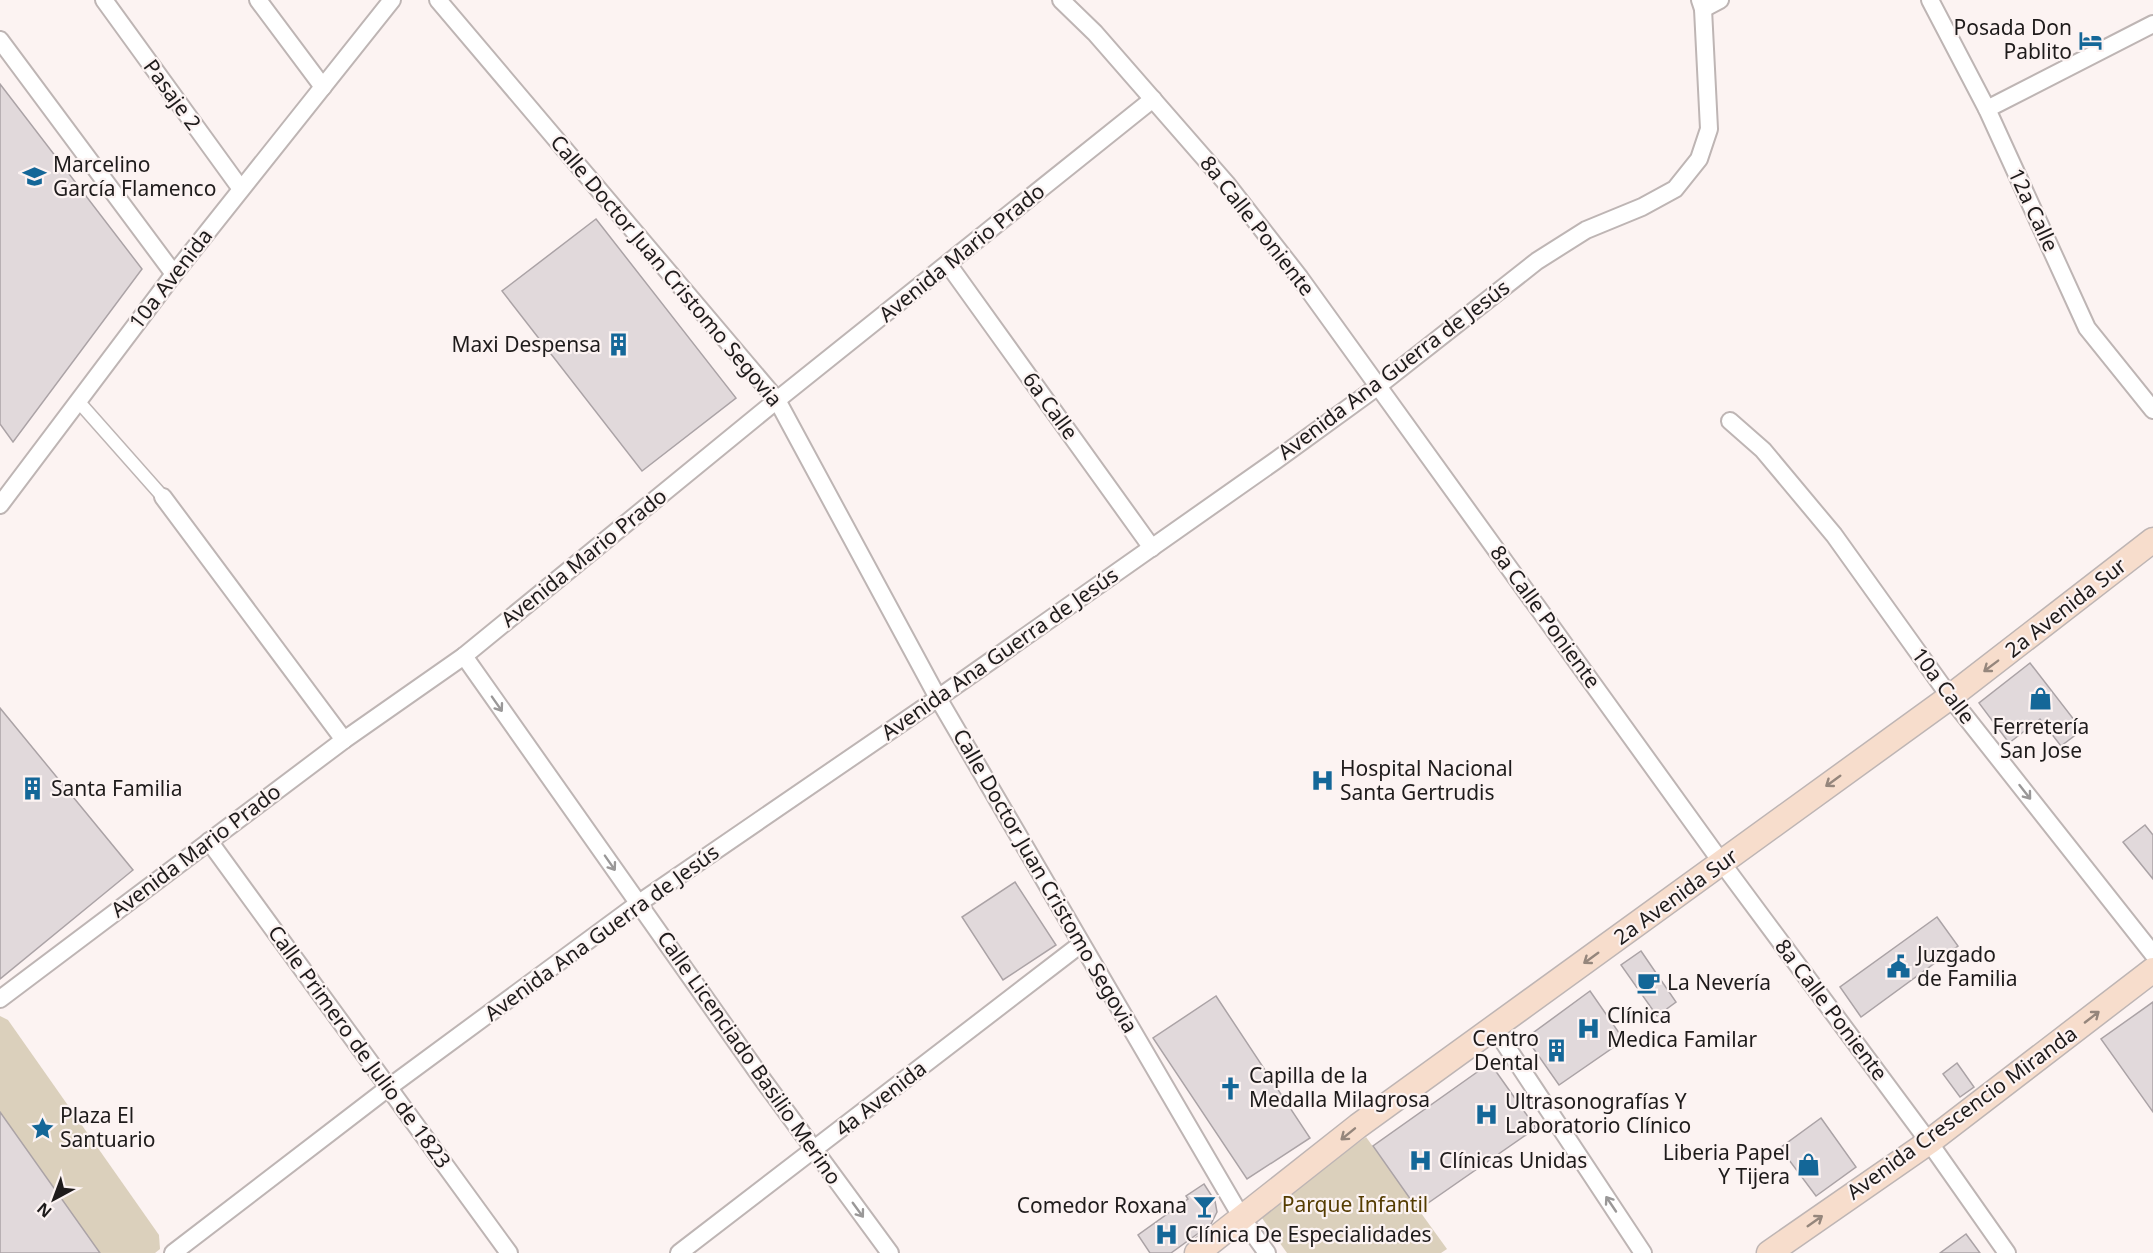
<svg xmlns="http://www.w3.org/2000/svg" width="2153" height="1253" viewBox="0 0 2153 1253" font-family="'Noto Sans',sans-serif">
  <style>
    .green { fill: #dbd0bc }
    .building { fill: #e1d9db; stroke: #aba3a6; stroke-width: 1.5 }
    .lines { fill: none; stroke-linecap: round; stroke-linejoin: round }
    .pedestrian-casing { stroke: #beb5b4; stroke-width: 15 }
    .minor-casing { stroke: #beb5b4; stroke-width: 20 }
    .secondary-casing { stroke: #beb5b4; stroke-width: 27 }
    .pedestrian { stroke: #fff; stroke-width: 12 }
    .minor { stroke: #fff; stroke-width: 16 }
    .secondary { stroke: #f7ddcc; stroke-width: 24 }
    .oneway { stroke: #95867c }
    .oneway2 { stroke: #9a9898 }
    .labels { text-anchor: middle; stroke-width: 4.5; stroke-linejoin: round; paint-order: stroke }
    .poi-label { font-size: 21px; fill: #1e1b1b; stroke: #fcf3f2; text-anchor: start }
    .street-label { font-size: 21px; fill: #1e1b1b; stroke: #fcf3f2 }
    .park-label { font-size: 21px; fill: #543c00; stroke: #fcf3f2 }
  </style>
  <rect width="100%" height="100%" fill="#fcf3f2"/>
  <g class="green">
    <path d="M0,1016L8,1020L159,1235L160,1249L155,1253H0Z"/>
    <path d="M1366,1137L1447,1249L1441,1253H1287L1259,1214Z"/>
  </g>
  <g class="building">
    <path d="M0,84L142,269L13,442L0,424Z"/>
    <path d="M596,219L736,398L642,471L502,291Z"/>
    <path d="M2030,663L2082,730L2061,746L2040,719L2009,743L1979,703Z"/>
    <path d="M0,708L133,870L0,979Z"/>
    <path d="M2145,825L2153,835V879L2123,842Z"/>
    <path d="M1015,882L1056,945L1003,980L962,917Z"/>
    <path d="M1937,917L1958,946L1861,1017L1840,987Z"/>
    <path d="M1641,951L1676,1002L1657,1016L1621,965Z"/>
    <path d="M1590,991L1624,1040L1559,1085L1526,1038Z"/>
    <path d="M1216,996L1310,1138L1247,1179L1153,1038Z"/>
    <path d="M2153,1002V1112L2101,1039Z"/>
    <path d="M1490,1063L1536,1128L1418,1210L1373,1146Z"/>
    <path d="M1957,1063L1974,1087L1960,1097L1943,1074Z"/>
    <path d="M0,1112L100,1253H0Z"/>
    <path d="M1821,1118L1856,1167L1816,1196L1780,1148Z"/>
    <path d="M1204,1184L1215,1201L1217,1212L1211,1224L1171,1253H1150L1138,1235L1188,1199L1186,1196Z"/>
    <path d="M1966,1234L1980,1253H1940Z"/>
  </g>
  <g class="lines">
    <defs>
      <path id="pedestrian" d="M78,401L163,497"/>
      <g id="minor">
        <path d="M104,0L241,189"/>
        <path d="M258,0L323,87"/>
        <path d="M438,0L777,400L938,698L1242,1218L1267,1253"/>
        <path d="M1061,0L1095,33L1226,183L1300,278L1722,863L1929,1142L2007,1253"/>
        <path d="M1930,0L1987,109L2087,328L2153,410"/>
        <path d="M1703,9L1720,0"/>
        <path d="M0,40L174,274"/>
        <path d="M1987,109L2153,24"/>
        <path d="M948,264L1152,548"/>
        <path d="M1730,421L1763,450L1834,535L1950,697L2153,954"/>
        <path d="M163,497L344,740"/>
        <path d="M0,505L174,274L392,0"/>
        <path d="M464,656L763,1080L890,1253"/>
        <path d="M209,841L509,1253"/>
        <path d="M0,999L344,740L464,656L777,400L1153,99"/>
        <path d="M1495,1029L1643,1253"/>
        <path d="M173,1253L388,1088L639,903L938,698L1275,461L1377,387L1537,261L1586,230L1642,207L1675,189L1699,159L1709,129L1703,9L1700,0"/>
        <path d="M679,1253L1081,944"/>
      </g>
      <g id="secondary">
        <path d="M1197,1253L1358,1126L1950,697L2153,540"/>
        <path d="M1769,1253L1929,1142L2153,970"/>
      </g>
    </defs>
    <use href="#pedestrian" class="pedestrian-casing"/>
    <use href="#minor" class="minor-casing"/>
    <use href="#secondary" class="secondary-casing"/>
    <use href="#pedestrian" class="pedestrian"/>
    <use href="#minor" class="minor"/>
    <use href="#secondary" class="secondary"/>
  </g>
  <defs><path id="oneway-shaft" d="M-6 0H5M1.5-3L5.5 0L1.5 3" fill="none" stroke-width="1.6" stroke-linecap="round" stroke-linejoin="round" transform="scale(1.5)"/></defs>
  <g class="oneway">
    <use href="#oneway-shaft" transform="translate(1991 666) rotate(143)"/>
    <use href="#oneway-shaft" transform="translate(1833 781) rotate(144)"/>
    <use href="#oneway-shaft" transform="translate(1591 958) rotate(144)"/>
    <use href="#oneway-shaft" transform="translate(2092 1017) rotate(-38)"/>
    <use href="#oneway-shaft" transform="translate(1348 1134) rotate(141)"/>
    <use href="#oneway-shaft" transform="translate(1815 1221) rotate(-35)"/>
  </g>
  <g class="oneway2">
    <use href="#oneway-shaft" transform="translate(497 704) rotate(55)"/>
    <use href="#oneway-shaft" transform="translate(2025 792) rotate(52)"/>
    <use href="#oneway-shaft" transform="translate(610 863) rotate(55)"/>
    <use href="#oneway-shaft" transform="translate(1611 1204) rotate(-124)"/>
    <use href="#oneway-shaft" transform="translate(858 1210) rotate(54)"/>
  </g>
  <defs>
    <symbol id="hotel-bare" viewBox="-9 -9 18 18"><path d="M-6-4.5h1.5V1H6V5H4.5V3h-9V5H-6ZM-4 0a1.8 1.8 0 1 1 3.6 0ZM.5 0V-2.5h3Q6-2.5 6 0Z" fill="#146798" stroke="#fcf3f2" stroke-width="2.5" paint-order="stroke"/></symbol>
    <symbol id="school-bare" viewBox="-9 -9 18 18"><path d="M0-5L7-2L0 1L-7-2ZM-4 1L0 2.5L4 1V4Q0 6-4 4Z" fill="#146798" stroke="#fcf3f2" stroke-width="2.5" paint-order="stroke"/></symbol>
    <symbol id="building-bare" viewBox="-9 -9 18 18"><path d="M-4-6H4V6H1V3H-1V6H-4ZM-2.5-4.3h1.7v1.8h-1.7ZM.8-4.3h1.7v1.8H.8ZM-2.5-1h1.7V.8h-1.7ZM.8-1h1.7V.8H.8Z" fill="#146798" stroke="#fcf3f2" stroke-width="2.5" paint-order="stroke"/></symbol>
    <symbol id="shop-bare" viewBox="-9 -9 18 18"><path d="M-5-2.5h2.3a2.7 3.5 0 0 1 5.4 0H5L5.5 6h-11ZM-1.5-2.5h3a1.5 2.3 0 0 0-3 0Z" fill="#146798" stroke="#fcf3f2" stroke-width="2.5" paint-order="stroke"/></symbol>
    <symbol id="hospital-bare" viewBox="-9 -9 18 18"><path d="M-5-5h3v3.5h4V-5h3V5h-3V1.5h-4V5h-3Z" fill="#146798" stroke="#fcf3f2" stroke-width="2.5" paint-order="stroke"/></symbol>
    <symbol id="civic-bare" viewBox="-9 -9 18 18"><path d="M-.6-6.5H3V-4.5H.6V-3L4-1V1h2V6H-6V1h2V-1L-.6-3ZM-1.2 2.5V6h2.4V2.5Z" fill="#146798" stroke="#fcf3f2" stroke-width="2.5" paint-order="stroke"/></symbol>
    <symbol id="cafe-bare" viewBox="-9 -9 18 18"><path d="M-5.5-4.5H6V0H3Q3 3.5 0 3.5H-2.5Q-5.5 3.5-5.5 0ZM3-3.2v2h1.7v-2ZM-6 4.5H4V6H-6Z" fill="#146798" stroke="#fcf3f2" stroke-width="2.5" paint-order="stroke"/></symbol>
    <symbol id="church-bare" viewBox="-9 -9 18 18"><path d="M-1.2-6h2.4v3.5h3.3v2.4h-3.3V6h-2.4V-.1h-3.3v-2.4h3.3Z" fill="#146798" stroke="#fcf3f2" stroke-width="2.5" paint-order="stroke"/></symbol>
    <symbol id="sight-bare" viewBox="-9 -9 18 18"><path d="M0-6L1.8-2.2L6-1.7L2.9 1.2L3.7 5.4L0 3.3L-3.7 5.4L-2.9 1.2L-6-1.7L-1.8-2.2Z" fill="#146798" stroke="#fcf3f2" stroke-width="2.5" paint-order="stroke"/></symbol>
    <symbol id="bar-bare" viewBox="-9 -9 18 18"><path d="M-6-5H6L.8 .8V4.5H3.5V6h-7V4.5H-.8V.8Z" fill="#146798" stroke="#fcf3f2" stroke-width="2.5" paint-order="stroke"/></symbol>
  </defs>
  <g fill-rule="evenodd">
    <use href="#hotel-bare" x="2074" y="24" width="33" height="33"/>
    <use href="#school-bare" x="18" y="160" width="33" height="33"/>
    <use href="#building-bare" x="602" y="328" width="33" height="33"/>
    <use href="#shop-bare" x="2024" y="682" width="33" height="33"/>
    <use href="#hospital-bare" x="1306" y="764" width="33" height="33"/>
    <use href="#building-bare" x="16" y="772" width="33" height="33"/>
    <use href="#civic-bare" x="1882" y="950" width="33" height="33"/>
    <use href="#cafe-bare" x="1632" y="966" width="33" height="33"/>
    <use href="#hospital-bare" x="1572" y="1012" width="33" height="33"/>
    <use href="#building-bare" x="1540" y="1034" width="33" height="33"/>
    <use href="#church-bare" x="1214" y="1072" width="33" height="33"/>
    <use href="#hospital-bare" x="1470" y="1098" width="33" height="33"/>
    <use href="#sight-bare" x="26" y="1112" width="33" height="33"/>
    <use href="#hospital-bare" x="1404" y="1144" width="33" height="33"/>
    <use href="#shop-bare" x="1792" y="1148" width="33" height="33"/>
    <use href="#bar-bare" x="1188" y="1190" width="33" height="33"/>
    <use href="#hospital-bare" x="1150" y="1218" width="33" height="33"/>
  </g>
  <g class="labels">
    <g class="poi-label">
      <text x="2072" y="35" text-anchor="end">Posada Don<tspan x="2072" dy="24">Pablito</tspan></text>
      <text x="53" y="172">Marcelino<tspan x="53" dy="24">García Flamenco</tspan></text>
      <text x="601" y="352" text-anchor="end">Maxi Despensa</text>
      <text x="2041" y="734" text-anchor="middle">Ferretería<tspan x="2041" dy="24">San Jose</tspan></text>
      <text x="1340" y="776">Hospital Nacional<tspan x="1340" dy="24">Santa Gertrudis</tspan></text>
      <text x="51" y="796">Santa Familia</text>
      <text x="1917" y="962">Juzgado<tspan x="1917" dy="24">de Familia</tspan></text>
      <text x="1667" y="990">La Nevería</text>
      <text x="1607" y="1023">Clínica<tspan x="1607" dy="24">Medica Familar</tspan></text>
      <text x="1539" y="1046" text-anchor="end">Centro<tspan x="1539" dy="24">Dental</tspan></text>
      <text x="1249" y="1083">Capilla de la<tspan x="1249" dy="24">Medalla Milagrosa</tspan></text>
      <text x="1505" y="1109">Ultrasonografías Y<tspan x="1505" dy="24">Laboratorio Clínico</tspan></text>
      <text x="60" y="1123">Plaza El<tspan x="60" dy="24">Santuario</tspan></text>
      <text x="1790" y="1160" text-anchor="end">Liberia Papel<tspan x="1790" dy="24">Y Tijera</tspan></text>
      <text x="1439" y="1168">Clínicas Unidas</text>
      <text x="1187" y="1213" text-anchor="end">Comedor Roxana</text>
      <text x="1185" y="1242">Clínica De Especialidades</text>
    </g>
    <g class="street-label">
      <text transform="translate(172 95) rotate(54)" y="7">Pasaje 2</text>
      <text transform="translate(2033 210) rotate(65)" y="7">12a Calle</text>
      <text transform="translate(1257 226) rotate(52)" y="7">8a Calle Poniente</text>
      <text transform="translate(962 253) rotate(-39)" y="7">Avenida Mario Prado</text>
      <text transform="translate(666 271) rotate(50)" y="7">Calle Doctor Juan Cristomo Segovia</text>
      <text transform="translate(171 279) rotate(-52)" y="7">10a Avenida</text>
      <text transform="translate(1394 370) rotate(-37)" y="7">Avenida Ana Guerra de Jesús</text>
      <text transform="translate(1050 406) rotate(54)" y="7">6a Calle</text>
      <text transform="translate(584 558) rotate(-39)" y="7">Avenida Mario Prado</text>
      <text transform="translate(2066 608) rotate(-38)" y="7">2a Avenida Sur</text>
      <text transform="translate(1545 617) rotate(54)" y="7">8a Calle Poniente</text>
      <text transform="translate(1000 654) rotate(-35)" y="7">Avenida Ana Guerra de Jesús</text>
      <text transform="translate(1943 686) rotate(53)" y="7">10a Calle</text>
      <text transform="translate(196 851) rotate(-37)" y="7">Avenida Mario Prado</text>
      <text transform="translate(1045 881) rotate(60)" y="7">Calle Doctor Juan Cristomo Segovia</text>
      <text transform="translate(1676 897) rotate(-36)" y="7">2a Avenida Sur</text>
      <text transform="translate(602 933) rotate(-36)" y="7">Avenida Ana Guerra de Jesús</text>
      <text transform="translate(1831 1010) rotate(53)" y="7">8a Calle Poniente</text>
      <text transform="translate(359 1047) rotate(54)" y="7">Calle Primero de Julio de 1823</text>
      <text transform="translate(749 1058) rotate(55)" y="7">Calle Licenciado Basilio Merino</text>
      <text transform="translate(881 1099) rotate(-38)" y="7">4a Avenida</text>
      <text transform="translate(1962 1113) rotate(-36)" y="7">Avenida Crescencio Miranda</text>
    </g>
    <g class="park-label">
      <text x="1355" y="1212">Parque Infantil</text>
    </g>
  </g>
  <g transform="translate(54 1199) rotate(221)" stroke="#fcf3f2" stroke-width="4.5" paint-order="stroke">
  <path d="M0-4.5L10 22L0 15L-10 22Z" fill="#1e1b1b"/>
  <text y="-9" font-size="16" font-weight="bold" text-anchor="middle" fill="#1e1b1b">N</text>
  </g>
</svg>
